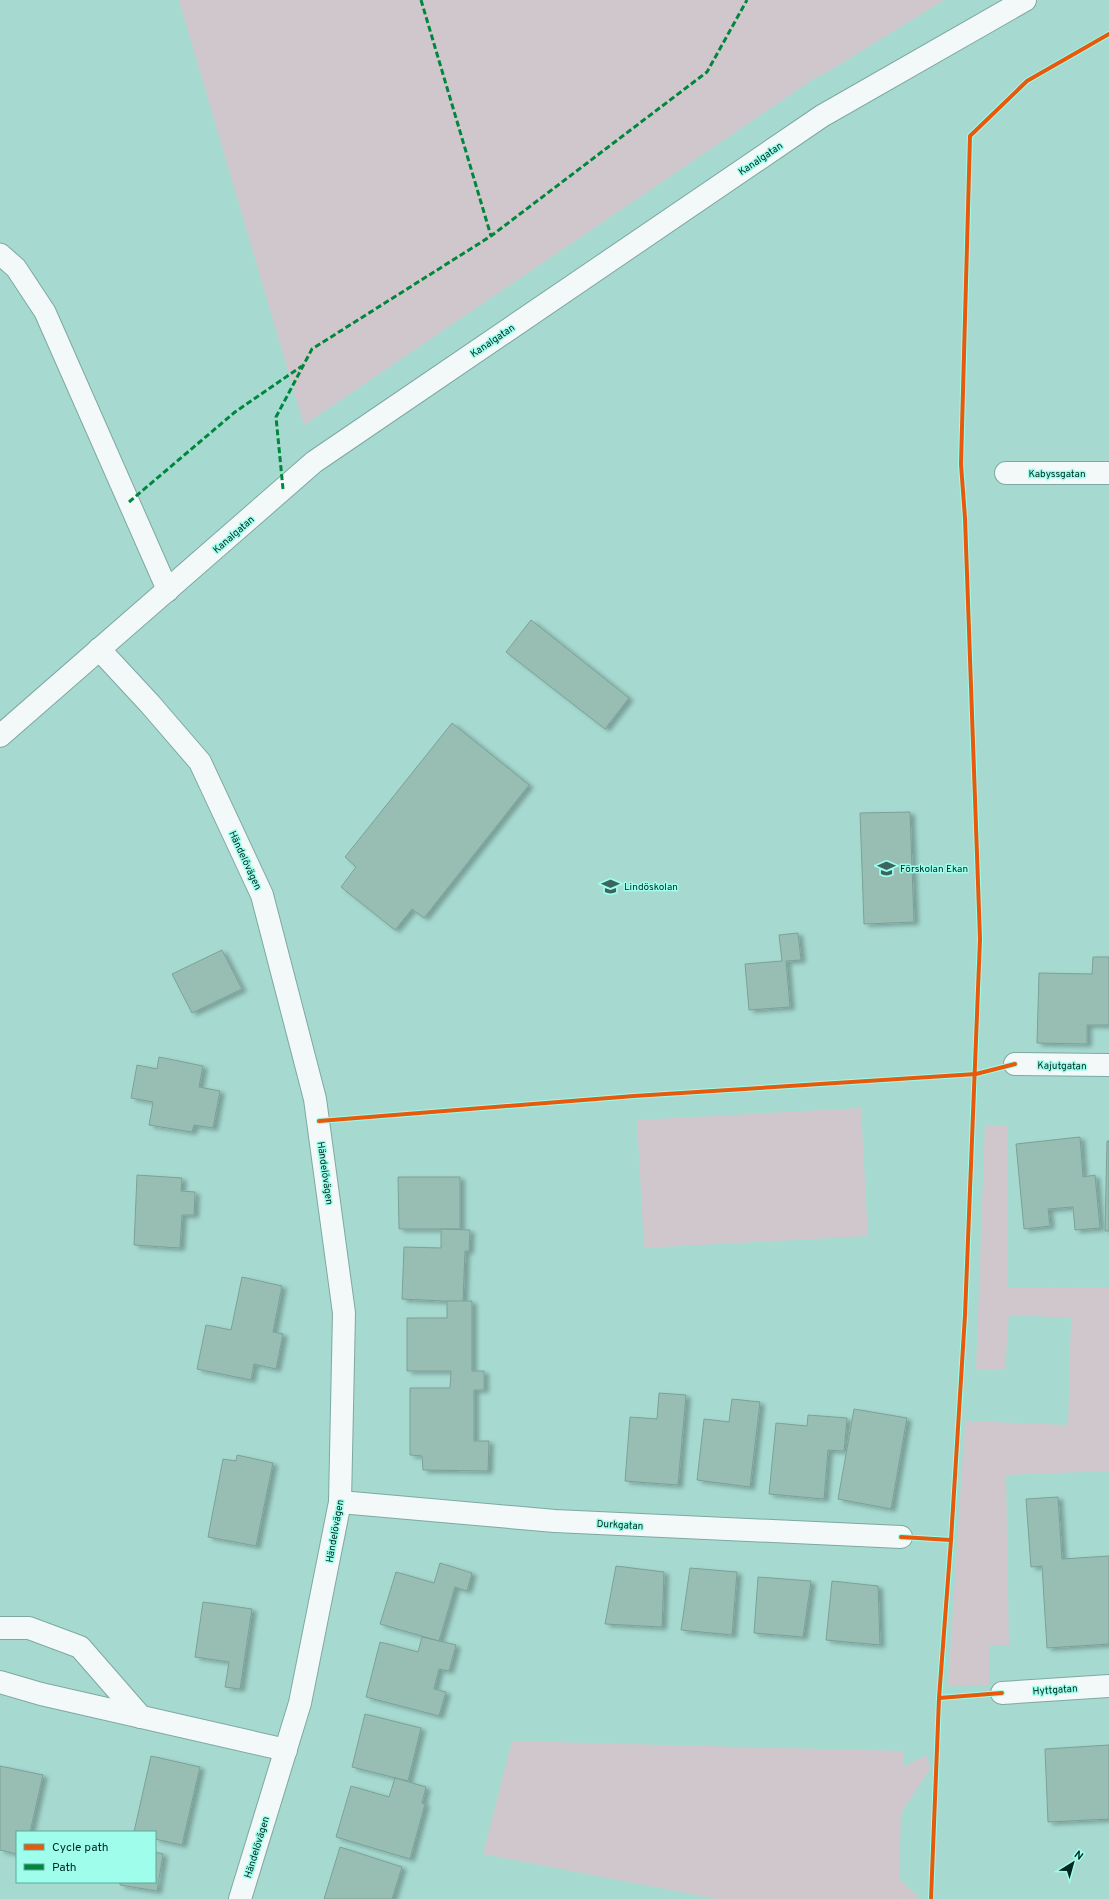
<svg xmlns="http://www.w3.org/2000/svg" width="1109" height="1899" viewBox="0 0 1109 1899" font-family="Overpass,sans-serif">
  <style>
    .green { fill: #d0c7cc }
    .building { fill: #98bdb2; stroke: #7ca197; filter: url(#shadow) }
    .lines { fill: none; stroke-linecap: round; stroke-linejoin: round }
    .service-casing { stroke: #7ea8a2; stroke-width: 23 }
    .minor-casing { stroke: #7ea8a2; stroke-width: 24 }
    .service { stroke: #f2f9f8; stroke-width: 21 }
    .minor { stroke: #f2f9f8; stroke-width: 22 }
    .quiet { stroke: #00873e; stroke-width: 3; stroke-dasharray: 6 3; stroke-linecap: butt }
    .cycleway-casing { stroke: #9efeeb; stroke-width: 6 }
    .cycleway { stroke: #e8590c; stroke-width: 4 }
    .labels { text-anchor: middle; stroke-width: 3; stroke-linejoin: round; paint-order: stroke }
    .street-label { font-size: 10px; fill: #002822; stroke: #9efeeb }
    .poi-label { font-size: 10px; fill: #002822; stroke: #9efeeb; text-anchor: start }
  </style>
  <defs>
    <filter id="shadow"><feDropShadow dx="4.5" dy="2.5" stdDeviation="2" flood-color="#0004"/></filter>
  </defs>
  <rect width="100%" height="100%" fill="#a6dad1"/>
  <g class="green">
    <path d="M179,0H944L829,71L815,78L304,425Z"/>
    <path d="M861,1108L868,1236L644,1248L637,1120Z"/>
    <path d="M985,1126H1007L1008,1288L1109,1287V1471L1006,1475L1009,1645L989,1646V1685L948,1686L965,1421L1068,1425L1071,1318L1009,1315L1005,1370L976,1369Z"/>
    <path d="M512,1741L904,1751L903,1767L927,1755L930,1769L901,1813L899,1879L921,1899H717L483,1854Z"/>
  </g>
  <g class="building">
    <path d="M531,620L629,698L605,729L506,652Z"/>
    <path d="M452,723L529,785L424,918L412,909L395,930L341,887L356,867L345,857Z"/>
    <path d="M910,812L914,922L864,924L860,813Z"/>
    <path d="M798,933L801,960L786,961L790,1007L749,1010L745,964L782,961L779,935Z"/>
    <path d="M222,950L242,989L192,1013L172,974Z"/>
    <path d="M1093,957H1109V1025H1087V1044L1037,1043L1039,973L1092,974Z"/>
    <path d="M159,1057L203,1066L199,1087L220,1091L213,1128L194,1125L192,1132L149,1125L153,1102L131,1098L137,1065L157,1069Z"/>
    <path d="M1080,1137L1083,1177L1095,1175L1100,1228L1075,1230L1073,1207L1048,1209L1050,1226L1024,1229L1016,1144Z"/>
    <path d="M1107,1141H1109V1231H1105Z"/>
    <path d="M137,1175L182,1178L181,1191L195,1192L194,1215H182L180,1248L134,1245Z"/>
    <path d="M398,1177H460V1229H399Z"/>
    <path d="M441,1229L470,1230L469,1251H465L463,1302L402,1299L404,1247L441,1248Z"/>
    <path d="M242,1277L282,1286L273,1332L283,1334L276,1369L254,1364L251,1380L197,1369L206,1325L231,1330Z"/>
    <path d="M447,1301H472V1371H484V1390H474V1441H489L488,1471L423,1470L422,1456L410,1455V1388H450L451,1371H407V1318H447Z"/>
    <path d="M659,1393L686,1395L678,1485L625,1481L630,1417L657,1419Z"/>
    <path d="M732,1399L760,1402L750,1487L697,1480L704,1419L729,1422Z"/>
    <path d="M854,1409L907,1418L891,1509L838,1499Z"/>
    <path d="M808,1415L847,1418L844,1451L828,1450L824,1499L769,1494L776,1423L807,1426Z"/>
    <path d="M237,1455L273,1463L256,1546L208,1537L223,1459L236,1461Z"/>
    <path d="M1058,1497L1062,1559L1109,1556V1644L1047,1648L1042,1566L1031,1567L1026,1499Z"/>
    <path d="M440,1563L472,1573L467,1591L455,1587L439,1641L380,1624L396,1572L434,1583Z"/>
    <path d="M616,1566L664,1572L662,1627L605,1624Z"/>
    <path d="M690,1568L737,1572L732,1635L681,1630Z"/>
    <path d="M758,1577L811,1581L803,1637L754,1633Z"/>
    <path d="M832,1581L878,1586L880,1645L826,1640Z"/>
    <path d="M203,1602L252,1609L240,1689L225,1687L229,1662L195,1657Z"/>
    <path d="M422,1637L456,1645L449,1671L439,1669L434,1689L446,1692L439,1716L366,1697L380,1642L418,1652Z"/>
    <path d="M365,1714L421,1728L408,1781L352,1767Z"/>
    <path d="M1109,1745V1819L1048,1822L1045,1749Z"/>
    <path d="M151,1756L200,1767L182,1845L155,1839V1832H134Z"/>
    <path d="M0,1766L43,1775L30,1832H17V1854L0,1850Z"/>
    <path d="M395,1778L426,1787L422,1803L425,1804L410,1859L336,1837L351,1786L389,1797Z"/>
    <path d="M340,1847L402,1867L392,1899H324Z"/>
    <path d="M155,1852L163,1854L157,1891L120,1885V1882H155Z"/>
  </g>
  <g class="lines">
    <defs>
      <path id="service" d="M0,254L16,268L45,312L168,591"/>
      <g id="minor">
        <path d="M1006,473H1109"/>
        <path d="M99,649L150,704L200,762L262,895L315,1099L344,1313L340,1502L300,1703L240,1899"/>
        <path d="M0,736L314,462L822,116L1025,0"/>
        <path d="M1015,1064L1109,1065"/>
        <path d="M340,1502L555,1521L901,1537"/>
        <path d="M0,1628H29L80,1647L141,1717"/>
        <path d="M0,1682L41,1694L286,1750"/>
        <path d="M1002,1693L1109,1686"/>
      </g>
    </defs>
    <use href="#service" class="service-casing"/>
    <use href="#minor" class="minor-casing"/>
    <use href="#service" class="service"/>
    <use href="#minor" class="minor"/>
    <g class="quiet">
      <path d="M421,0L491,236"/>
      <path d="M283,489L276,417L312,349L491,236L707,72L747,0"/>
      <path d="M129,502L235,412L302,366"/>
    </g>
    <defs>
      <g id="cycleway">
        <path d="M319,1121L634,1096L976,1074L1015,1064"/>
        <path d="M901,1537L951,1540"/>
        <path d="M939,1698L1002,1693"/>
        <path d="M931,1899L939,1698L951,1540L965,1315L980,939L965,518L961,464L970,136L1027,81L1109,34"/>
      </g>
    </defs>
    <use href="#cycleway" class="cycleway-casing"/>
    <use href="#cycleway" class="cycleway"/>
  </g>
  <defs>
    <symbol id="school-bare" viewBox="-9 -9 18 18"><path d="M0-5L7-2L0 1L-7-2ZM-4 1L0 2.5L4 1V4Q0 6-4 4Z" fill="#3a665f" stroke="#9efeeb" stroke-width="2.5" paint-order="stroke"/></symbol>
  </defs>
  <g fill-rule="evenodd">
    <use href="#school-bare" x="874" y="856" width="25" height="25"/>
    <use href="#school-bare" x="598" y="874" width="25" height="25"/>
  </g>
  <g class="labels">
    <g class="street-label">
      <text transform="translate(760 158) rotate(-34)" y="4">Kanalgatan</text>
      <text transform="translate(492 340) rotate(-34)" y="4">Kanalgatan</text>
      <text x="1057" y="477">Kabyssgatan</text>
      <text transform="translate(233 534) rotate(-41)" y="4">Kanalgatan</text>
      <text transform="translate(246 860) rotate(65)" y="4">Händelövägen</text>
      <text transform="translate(1062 1065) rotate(1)" y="4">Kajutgatan</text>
      <text transform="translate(326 1173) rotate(82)" y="4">Händelövägen</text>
      <text transform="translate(620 1524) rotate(3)" y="4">Durkgatan</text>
      <text transform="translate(334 1531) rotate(-80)" y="4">Händelövägen</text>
      <text transform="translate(1055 1689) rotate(-4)" y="4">Hyttgatan</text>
      <text transform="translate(256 1847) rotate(-73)" y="4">Händelövägen</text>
    </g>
    <g class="poi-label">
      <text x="900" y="872">Förskolan Ekan</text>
      <text x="624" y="890">Lindöskolan</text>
    </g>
  </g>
  <rect x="16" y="1831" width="140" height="52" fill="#9efeeb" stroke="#5fa89b"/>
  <rect x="24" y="1844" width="20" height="6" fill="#e8590c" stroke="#5fa89b"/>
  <text x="52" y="1851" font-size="12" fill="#002822">Cycle path</text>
  <rect x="24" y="1864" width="20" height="6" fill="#00873e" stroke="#5fa89b"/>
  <text x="52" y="1871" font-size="12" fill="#002822">Path</text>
  <g transform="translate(1073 1863) rotate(37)" stroke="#9efeeb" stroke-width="3" paint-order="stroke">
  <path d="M0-3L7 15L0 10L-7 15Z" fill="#002822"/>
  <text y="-6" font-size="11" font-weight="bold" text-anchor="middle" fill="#002822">N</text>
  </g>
</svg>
